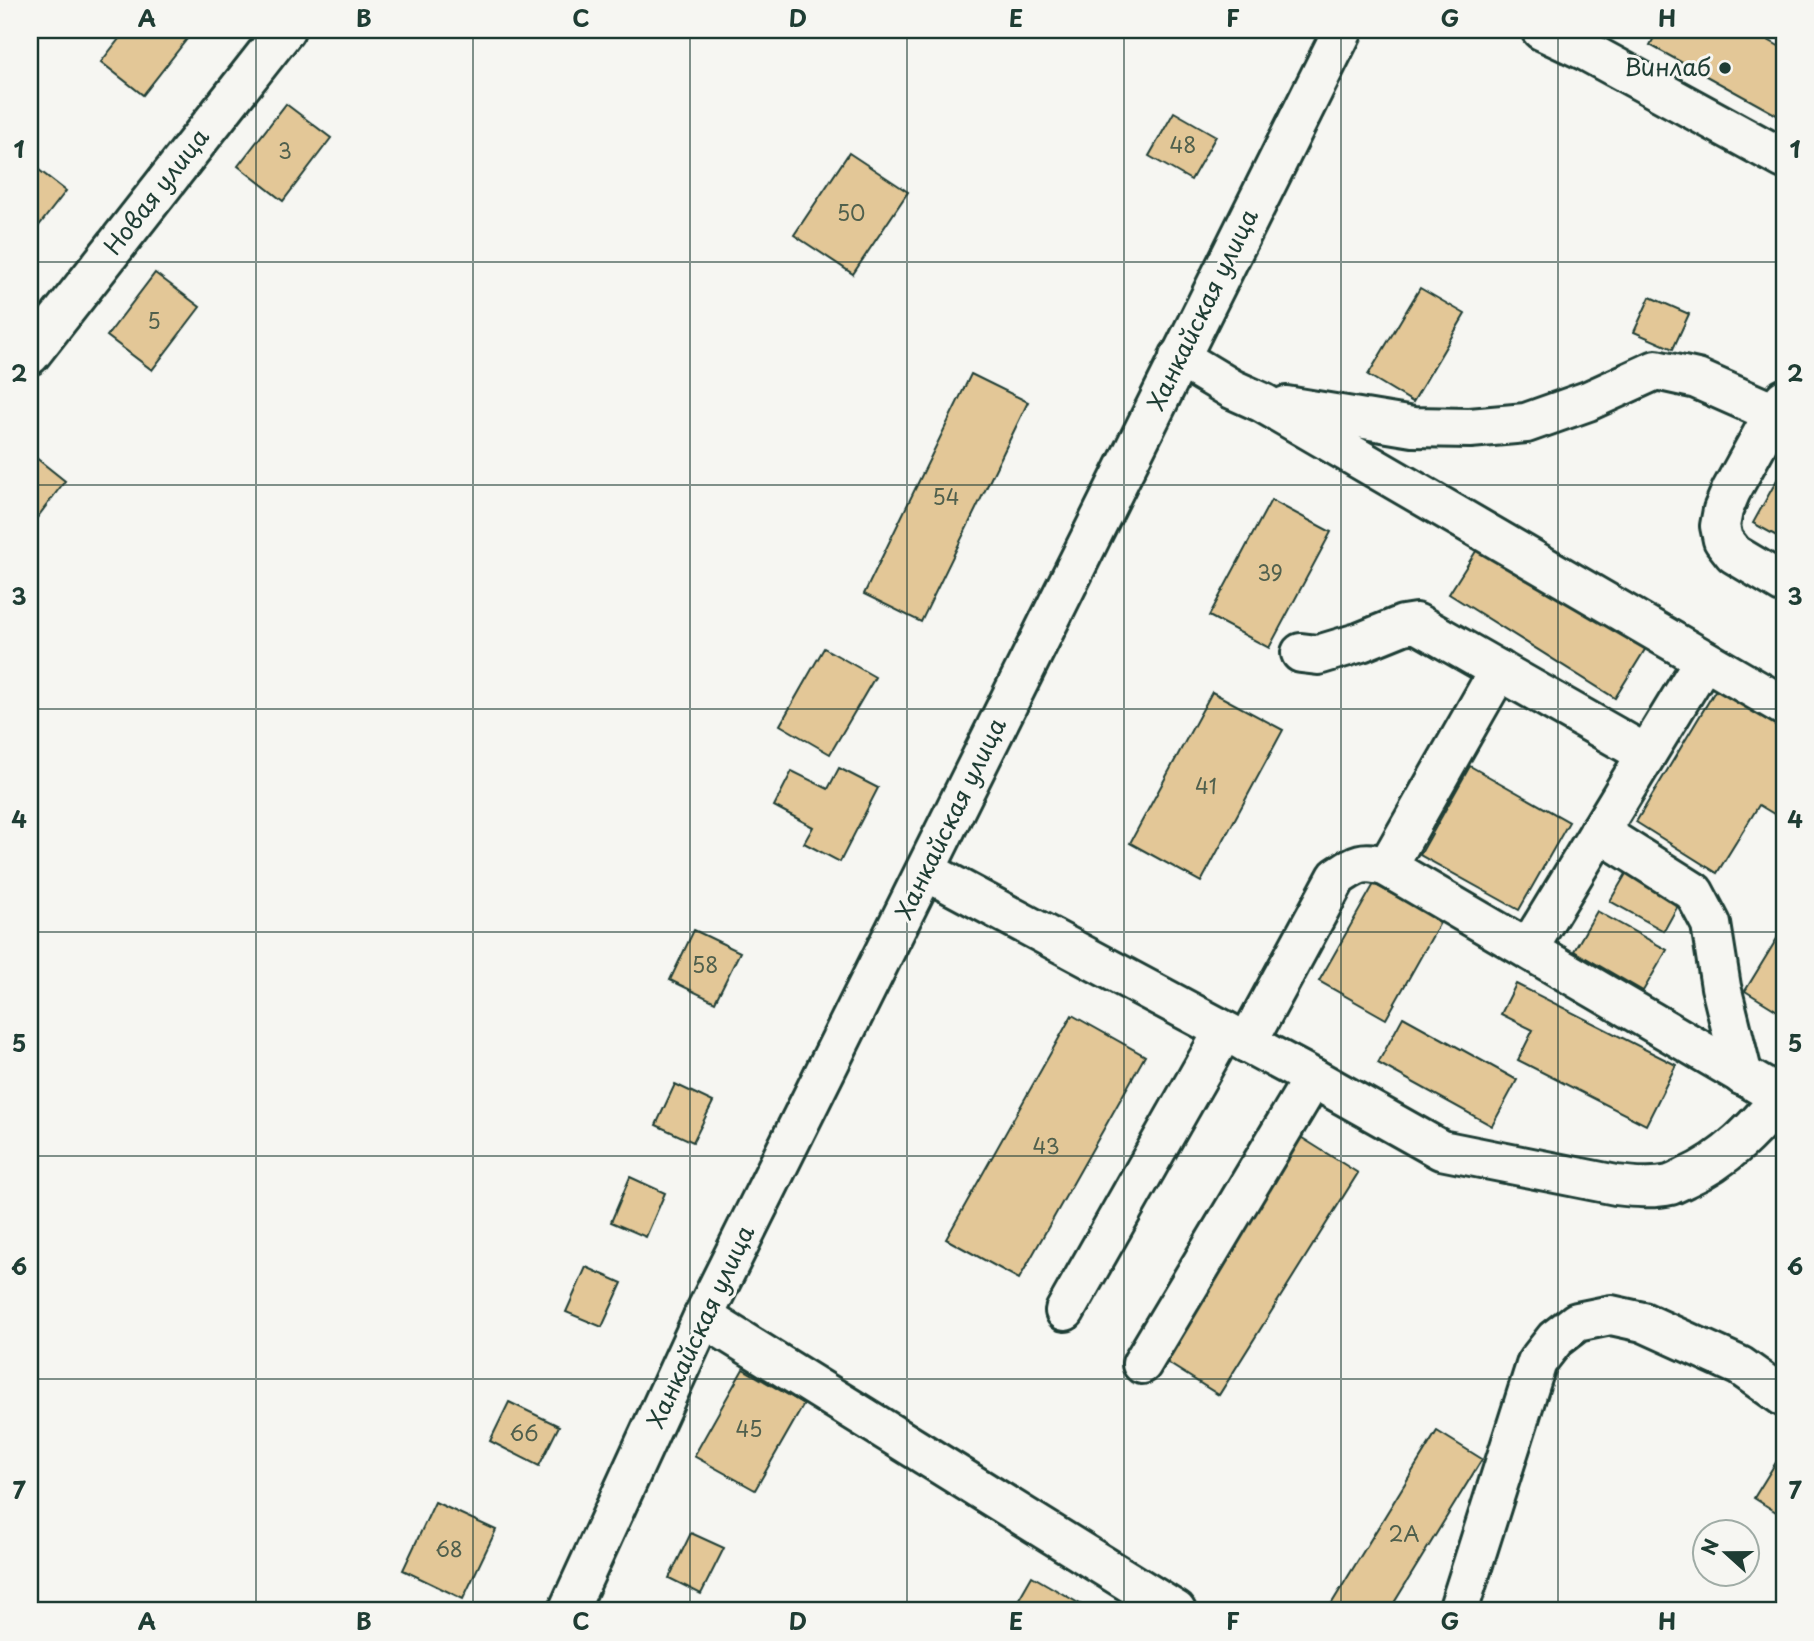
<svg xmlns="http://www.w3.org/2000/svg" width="1814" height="1641" viewBox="0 0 1814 1641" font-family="'Playpen Sans',sans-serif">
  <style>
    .building { fill: #e3c797; stroke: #1f3d34; stroke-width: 2 }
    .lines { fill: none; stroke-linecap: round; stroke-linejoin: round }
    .minor-casing { stroke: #1f3d34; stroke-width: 44 }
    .minor { stroke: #f6f6f2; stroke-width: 38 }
    .grid { fill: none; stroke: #1f3d34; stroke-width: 2; stroke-opacity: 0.55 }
    .poi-dot { fill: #1f3d34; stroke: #f6f6f2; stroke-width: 2.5 }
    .labels { text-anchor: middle; stroke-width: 6; stroke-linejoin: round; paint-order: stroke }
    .number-label { font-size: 21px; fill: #50604d }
    .poi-label { font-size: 24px; fill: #1f3d34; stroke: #f6f6f2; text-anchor: end }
    .street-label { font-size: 24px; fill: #1f3d34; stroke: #f6f6f2 }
    .neatline { fill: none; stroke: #1f3d34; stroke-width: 2.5 }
    .grid-label { font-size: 23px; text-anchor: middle; font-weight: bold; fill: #1f3d34 }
  </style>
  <rect width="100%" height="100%" fill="#f6f6f2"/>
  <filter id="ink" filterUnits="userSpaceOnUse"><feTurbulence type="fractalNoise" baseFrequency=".0143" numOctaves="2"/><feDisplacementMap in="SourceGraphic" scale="14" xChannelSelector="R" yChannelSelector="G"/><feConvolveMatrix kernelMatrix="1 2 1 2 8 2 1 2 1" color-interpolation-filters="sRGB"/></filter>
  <g filter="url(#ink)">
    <g class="building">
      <path d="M126,30H194L143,95L101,62Z"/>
      <path d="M1658,30H1750L1784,49V119L1650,45Z"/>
      <path d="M286,104L331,138L283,201L238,166Z"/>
      <path d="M1174,112L1216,136L1191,180L1149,156Z"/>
      <path d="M849,153L908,192L853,274L794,235Z"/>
      <path d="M30,163L66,191L30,237Z"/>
      <path d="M155,273L200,307L152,370L107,336Z"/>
      <path d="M1420,288L1465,314L1413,402L1368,375Z"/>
      <path d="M1650,297L1689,314L1673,349L1634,332Z"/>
      <path d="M971,374L1028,402L921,622L864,594Z"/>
      <path d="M30,453L65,481L30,527Z"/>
      <path d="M1784,467V540L1753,523Z"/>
      <path d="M1271,500L1331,532L1269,648L1209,616Z"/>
      <path d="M1483,540L1649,643L1615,698L1449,594Z"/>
      <path d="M824,648L875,677L830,754L780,725Z"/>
      <path d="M1721,681L1784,720V820L1759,805L1717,873L1636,822Z"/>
      <path d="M1212,692L1283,730L1201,882L1130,843Z"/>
      <path d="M1470,766L1569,822L1519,910L1420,855Z"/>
      <path d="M839,768L878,788L840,862L804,843L813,827L774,806L792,771L828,789Z"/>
      <path d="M1627,872L1680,902L1664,931L1610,901Z"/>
      <path d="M1374,884L1441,921L1386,1019L1319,981Z"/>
      <path d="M1597,911L1667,950L1643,991L1574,951Z"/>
      <path d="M1784,927V1015L1745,991Z"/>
      <path d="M694,930L740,952L715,1002L670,980Z"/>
      <path d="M1516,984L1676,1065L1646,1125L1518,1060L1533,1030L1501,1014Z"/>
      <path d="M1072,1015L1145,1056L1019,1279L946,1239Z"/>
      <path d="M1403,1017L1517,1080L1492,1126L1378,1063Z"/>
      <path d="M675,1084L713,1102L693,1142L656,1125Z"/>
      <path d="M1299,1136L1358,1173L1219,1395L1160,1358Z"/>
      <path d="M630,1177L665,1193L646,1237L611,1222Z"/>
      <path d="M586,1267L622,1283L602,1327L566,1312Z"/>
      <path d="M743,1369L804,1404L755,1490L694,1456Z"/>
      <path d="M509,1402L559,1426L539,1466L490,1441Z"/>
      <path d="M1437,1431L1482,1459L1389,1611H1327Z"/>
      <path d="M1783,1451H1784V1517L1754,1498Z"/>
      <path d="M435,1502L496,1530L463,1599L403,1570Z"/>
      <path d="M691,1533L724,1548L701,1594L669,1578Z"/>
      <path d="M1032,1576L1092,1611H1012Z"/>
    </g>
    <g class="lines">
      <defs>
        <g id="minor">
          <path d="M1541,30L1586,51L1784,159"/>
          <path d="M30,355L285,30"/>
          <path d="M1179,357L1232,389L1263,403L1784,706"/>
          <path d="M1784,399L1774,413L1731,491L1723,510L1720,526L1723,540L1734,554L1784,584"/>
          <path d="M1286,406L1413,427L1470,428L1526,423L1588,401L1656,370L1697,379L1774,413"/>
          <path d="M1301,653L1318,655L1361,642L1403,625L1416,623L1646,754"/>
          <path d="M1599,832L1694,892L1711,924L1721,987L1743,1076"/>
          <path d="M1387,867L1499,670"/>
          <path d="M926,871L1313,1078L1441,1150L1616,1185C1634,1187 1653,1189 1670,1185C1675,1183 1681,1180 1685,1178C1728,1159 1755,1128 1784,1094"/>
          <path d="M1528,949L1704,660"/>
          <path d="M1247,1043L1337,877C1356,864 1363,859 1387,867L1784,1099"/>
          <path d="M1065,1311L1224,1031"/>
          <path d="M703,1317L1176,1611"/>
          <path d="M1142,1364L1313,1078"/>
          <path d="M568,1611L703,1317L1343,30"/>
          <path d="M1458,1611L1537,1362L1555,1339L1577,1322L1611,1315L1643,1322L1740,1366L1784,1397"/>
        </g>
      </defs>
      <use href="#minor" class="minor-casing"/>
      <use href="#minor" class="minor"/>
    </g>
  </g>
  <path class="grid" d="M256,30V1611M473,30V1611M690,30V1611M907,30V1611M1124,30V1611M1341,30V1611M1558,30V1611M30,262H1784M30,485H1784M30,709H1784M30,932H1784M30,1156H1784M30,1379H1784"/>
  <circle class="poi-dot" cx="1725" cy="68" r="7"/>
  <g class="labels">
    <g class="number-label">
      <text x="1183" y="153">48</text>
      <text x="285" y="159">3</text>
      <text x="851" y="221">50</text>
      <text x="154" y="329">5</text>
      <text x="946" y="505">54</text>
      <text x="1270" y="581">39</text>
      <text x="1206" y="794">41</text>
      <text x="705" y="973">58</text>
      <text x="1046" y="1154">43</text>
      <text x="749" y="1437">45</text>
      <text x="524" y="1441">66</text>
      <text x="1404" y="1542">2А</text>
      <text x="449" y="1557">68</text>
    </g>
    <g class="poi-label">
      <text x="1711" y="76">Винлаб</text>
    </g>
    <g class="street-label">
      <text transform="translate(157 192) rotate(-52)" y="8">Новая улица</text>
      <text transform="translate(1203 310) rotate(-64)" y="8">Ханкайская улица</text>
      <text transform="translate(951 819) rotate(-64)" y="8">Ханкайская улица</text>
      <text transform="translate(701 1327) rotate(-65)" y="8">Ханкайская улица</text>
    </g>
  </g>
  <rect width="1814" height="1641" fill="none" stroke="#f6f6f2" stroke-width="77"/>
  <g transform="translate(1726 1553) rotate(291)"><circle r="33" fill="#f6f6f2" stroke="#a0aca6" stroke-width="2"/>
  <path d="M0-5L12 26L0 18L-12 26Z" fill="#1f3d34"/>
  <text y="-10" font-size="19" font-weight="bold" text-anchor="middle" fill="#1f3d34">N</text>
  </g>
  <rect x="38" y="38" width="1738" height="1564" class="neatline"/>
  <g class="grid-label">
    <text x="147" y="27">A</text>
    <text x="364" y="27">B</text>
    <text x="581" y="27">C</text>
    <text x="798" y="27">D</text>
    <text x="1016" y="27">E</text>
    <text x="1233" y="27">F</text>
    <text x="1450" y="27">G</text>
    <text x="1667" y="27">H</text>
    <text x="19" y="158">1</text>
    <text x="1795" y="158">1</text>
    <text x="19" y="382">2</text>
    <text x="1795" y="382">2</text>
    <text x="19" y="605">3</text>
    <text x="1795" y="605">3</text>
    <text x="19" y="828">4</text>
    <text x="1795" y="828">4</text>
    <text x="19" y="1052">5</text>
    <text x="1795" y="1052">5</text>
    <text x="19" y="1275">6</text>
    <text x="1795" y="1275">6</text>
    <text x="19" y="1499">7</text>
    <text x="1795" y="1499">7</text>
    <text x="147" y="1630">A</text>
    <text x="364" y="1630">B</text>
    <text x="581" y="1630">C</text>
    <text x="798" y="1630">D</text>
    <text x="1016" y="1630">E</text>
    <text x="1233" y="1630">F</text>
    <text x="1450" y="1630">G</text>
    <text x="1667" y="1630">H</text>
  </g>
</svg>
